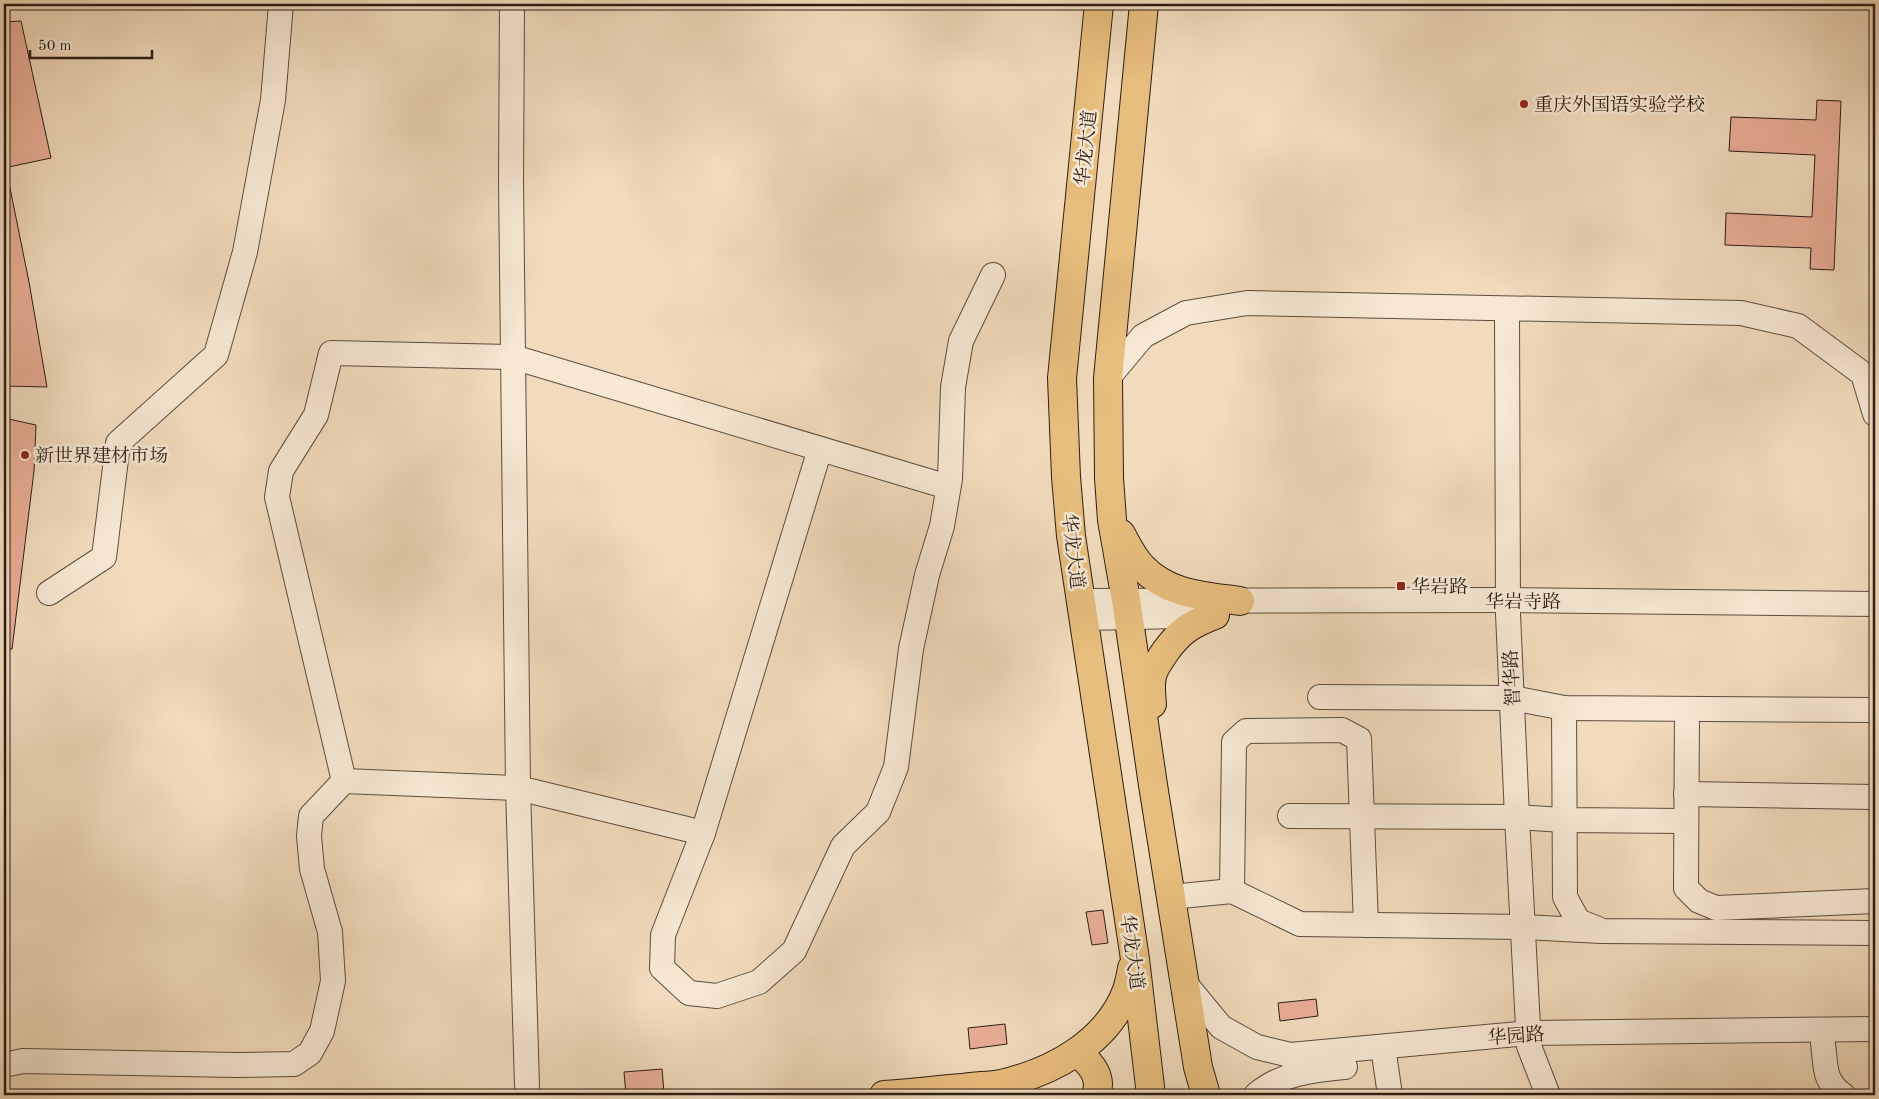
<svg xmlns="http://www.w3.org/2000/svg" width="1879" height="1099" viewBox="0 0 1879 1099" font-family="'Old Standard TT','Noto Serif SC',serif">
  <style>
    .building { fill: #eaae97; stroke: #2b1d16 }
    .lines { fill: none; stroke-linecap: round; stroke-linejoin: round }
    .minor-casing { stroke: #5c4c40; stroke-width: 26 }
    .major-casing { stroke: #2b1d16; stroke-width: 30 }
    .minor { stroke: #f6e8d3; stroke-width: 24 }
    .major { stroke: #e8be7e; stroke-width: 28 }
    .poi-dot { fill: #8f2418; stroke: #f6e8d3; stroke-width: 2 }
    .labels { text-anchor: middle; stroke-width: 5; stroke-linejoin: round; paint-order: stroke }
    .poi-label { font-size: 19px; fill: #2b1d16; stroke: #f6e8d3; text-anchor: start }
    .street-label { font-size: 19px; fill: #2b1d16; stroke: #f6e8d3 }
  </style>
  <rect width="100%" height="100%" fill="#f1dbbc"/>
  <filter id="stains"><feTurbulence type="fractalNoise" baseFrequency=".004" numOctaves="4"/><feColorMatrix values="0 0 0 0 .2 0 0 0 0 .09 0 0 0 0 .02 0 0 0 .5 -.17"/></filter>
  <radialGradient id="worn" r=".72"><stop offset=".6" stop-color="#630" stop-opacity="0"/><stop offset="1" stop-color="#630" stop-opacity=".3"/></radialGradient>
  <g class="building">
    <path d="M21,21L51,158L4,168V22Z"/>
    <path d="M1817,100L1841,101L1834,270L1810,269L1811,248L1725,245L1726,213L1812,217L1815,155L1729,151L1731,117L1816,120Z"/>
    <path d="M10,188L29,282L47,387L4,386V189Z"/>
    <path d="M4,418L36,425L34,471L12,649H4Z"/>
    <path d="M1103,910L1108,943L1092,945L1086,912Z"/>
    <path d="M1316,999L1318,1016L1280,1021L1278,1003Z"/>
    <path d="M1005,1024L1007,1044L970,1049L968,1028Z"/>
    <path d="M662,1069L664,1092L626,1095L624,1072Z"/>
  </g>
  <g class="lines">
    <defs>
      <g id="minor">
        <path d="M512,4L511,182L518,788L527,1085"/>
        <path d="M1507,309L1508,614L1517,817L1529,1046L1548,1095"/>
        <path d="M1108,378L1143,336L1186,313L1247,303L1741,313L1798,326L1863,374L1875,414"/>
        <path d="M820,449L703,833L663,935L662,968L689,993L717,996L759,982L794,951L843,846L878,812L896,767L911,649L927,575L942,526L950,479L953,387L961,341L993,275"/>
        <path d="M49,593L104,557L118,443L216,355L245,252L273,100L281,4"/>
        <path d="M1080,601L1508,600L1875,604"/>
        <path d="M1083,618L1181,616"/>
        <path d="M1320,697L1512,698L1564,708L1875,710"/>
        <path d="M1564,708L1565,897L1578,921L1598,929"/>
        <path d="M1687,709L1686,888L1699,901L1716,908L1875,901"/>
        <path d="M344,781L277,497L281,471L316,415L331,353L513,357L948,487"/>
        <path d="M1686,794L1875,797"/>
        <path d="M1290,816L1517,817L1563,820L1685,821"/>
        <path d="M1232,891L1234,742L1246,731L1342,730L1359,739L1366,925"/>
        <path d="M1171,897L1232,891L1300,924L1523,927L1601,931L1875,933"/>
        <path d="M1184,982L1221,1027L1257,1047L1290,1055L1529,1033L1875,1029"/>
        <path d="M1823,1043C1826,1066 1823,1081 1843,1095"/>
        <path d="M1383,1047L1390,1095"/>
        <path d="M4,1065L23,1061L236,1065L294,1064L310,1053L322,1031L333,981L330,932L312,869L309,836L311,816L344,781L518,788L703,833"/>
        <path d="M1256,1095C1281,1073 1314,1070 1345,1067"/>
      </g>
      <g id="major">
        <path d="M1099,4L1062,378L1066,477L1071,536L1135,959L1151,1095"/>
        <path d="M1144,4L1108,378L1109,478L1112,520L1126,600L1153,785L1198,1067L1206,1095"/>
        <path d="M1121,534C1127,545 1133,558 1142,567C1168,595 1205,596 1240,601"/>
        <path d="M1152,704C1151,694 1150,685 1152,676C1154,667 1160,660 1165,652C1180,631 1191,624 1215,615"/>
        <path d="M1077,1052C1090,1063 1103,1076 1096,1095"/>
        <path d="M884,1095C911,1093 937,1090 963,1088C976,1086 989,1086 1001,1084C1053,1072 1108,1042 1127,990C1129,983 1131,975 1132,968"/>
      </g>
    </defs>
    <use href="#minor" class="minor-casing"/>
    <use href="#major" class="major-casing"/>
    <use href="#minor" class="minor"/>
    <use href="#major" class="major"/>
  </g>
  <g class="poi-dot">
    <circle cx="1524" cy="104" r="5"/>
    <circle cx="25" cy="455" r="5"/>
    <rect x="1396" y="581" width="10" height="10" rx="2.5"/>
  </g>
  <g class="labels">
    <g class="poi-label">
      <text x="1534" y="111">重庆外国语实验学校</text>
      <text x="35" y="462">新世界建材市场</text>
      <text x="1411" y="593">华岩路</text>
    </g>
    <g class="street-label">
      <text transform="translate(1085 148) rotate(-84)" y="7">华龙大道</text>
      <text transform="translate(1074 551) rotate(83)" y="7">华龙大道</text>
      <text x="1523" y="608">华岩寺路</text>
      <text transform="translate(1511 678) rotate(-93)" y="7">智华路</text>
      <text transform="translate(1133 952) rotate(82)" y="7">华龙大道</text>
      <text transform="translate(1516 1035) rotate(-4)" y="7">华园路</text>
    </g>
  </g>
  <rect width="1879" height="1099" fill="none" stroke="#f1dbbc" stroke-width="20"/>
  <rect x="5" y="5" width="1869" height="1089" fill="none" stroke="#2b1d16" stroke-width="2.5"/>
  <rect x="10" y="10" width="1859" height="1079" fill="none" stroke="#2b1d16"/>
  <path d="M30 50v8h122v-8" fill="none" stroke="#2b1d16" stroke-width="2.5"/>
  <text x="38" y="50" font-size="15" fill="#2b1d16" stroke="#f6e8d3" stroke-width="4" paint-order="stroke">50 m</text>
  <rect width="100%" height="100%" filter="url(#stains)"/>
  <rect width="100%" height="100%" fill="url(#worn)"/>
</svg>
